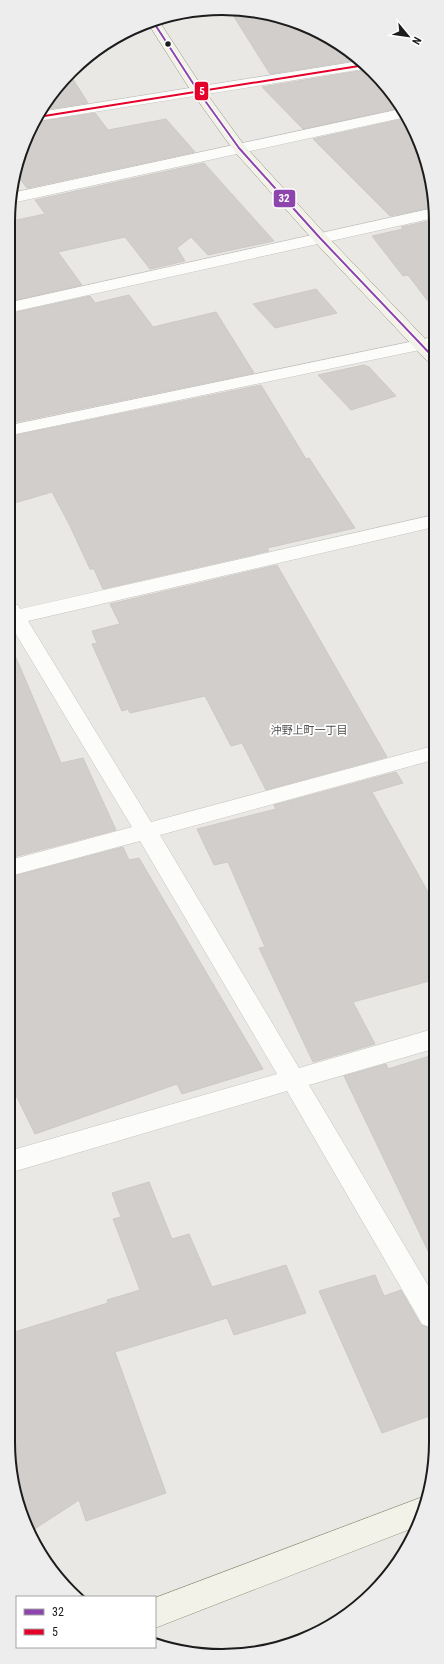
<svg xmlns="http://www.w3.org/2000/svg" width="444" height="1664" viewBox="0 0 444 1664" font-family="'Roboto Condensed','Noto Sans JP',sans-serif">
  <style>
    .building { fill: #d1cecb; stroke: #cdcac6 }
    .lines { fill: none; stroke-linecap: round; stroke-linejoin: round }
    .street-casing { stroke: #c3c2c0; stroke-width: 1 }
    .secondary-casing { stroke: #92937d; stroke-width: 1 }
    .street { fill: #fcfcfb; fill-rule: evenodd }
    .secondary { fill: #f2f2e9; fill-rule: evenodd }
    .bus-1-casing { stroke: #fff; stroke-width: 4 }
    .bus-2-casing { stroke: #fff; stroke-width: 4 }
    .bus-1 { stroke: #8e44ad; stroke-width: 2 }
    .bus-2 { stroke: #e4002b; stroke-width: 2 }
    .bus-dot { fill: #1c1c1c; stroke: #fff; stroke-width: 1.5 }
    .labels { text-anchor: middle; stroke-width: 3.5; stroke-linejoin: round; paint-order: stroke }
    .neighbourhood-label { font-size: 11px; fill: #4f4f4f; stroke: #fff }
    .rim { fill: none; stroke: #1c1c1c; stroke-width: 2 }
    .line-badge { stroke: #fff; stroke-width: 1.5 }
    .badge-label { font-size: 11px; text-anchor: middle; font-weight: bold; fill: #fff }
  </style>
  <rect width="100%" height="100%" fill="#eae8e4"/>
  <g class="building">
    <path d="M231,12H264L317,30L358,60L270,74Z"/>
    <path d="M371,69L400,108L303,129L262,87Z"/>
    <path d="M71,76L88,103L41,110L44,103Z"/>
    <path d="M95,113L108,130L166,119L195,152L27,188L15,173L36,122Z"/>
    <path d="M407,118L414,128L434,194V207L390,216L313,139Z"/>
    <path d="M204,163L274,241L208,255L191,237L177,248L185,261L150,269L125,237L58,252L82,285L12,301V221L45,214L35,200Z"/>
    <path d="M434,220V309L408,275L403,276L372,236L403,229L401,227Z"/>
    <path d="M316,289L337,313L275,328L253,304Z"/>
    <path d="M129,295L153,327L216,312L254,373L11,423L12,313L90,296L95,303Z"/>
    <path d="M364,365L369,367L396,396L351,410L318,375Z"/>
    <path d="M261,385L306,459L309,458L355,528L267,548L269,551L103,589L94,569H90L69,524L52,492L11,504V436Z"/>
    <path d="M277,565L387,757L266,790L242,743L231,746L205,696L130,713L128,709L122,711L92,644L97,643L92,631L120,624L110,604Z"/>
    <path d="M11,646L61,763L83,758L116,830L10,858Z"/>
    <path d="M396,772L403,783L372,792L433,901V980L353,1002L375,1044L313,1062L259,948L265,947L228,862L214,865L197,829L276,809L274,805Z"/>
    <path d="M123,847L129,860L139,858L263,1069L182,1094L177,1084L35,1134L9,1081L10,877Z"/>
    <path d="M433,1055L432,1259L344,1076L386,1064L388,1069Z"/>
    <path d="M149,1182L172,1239L189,1234L212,1287L286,1265L306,1313L234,1335L227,1318L115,1352L166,1493L86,1521L79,1500L30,1532L24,1524L8,1442V1334L108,1303L107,1300L140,1290L113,1219L121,1217L112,1193Z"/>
    <path d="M375,1275L384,1296L401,1290L421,1325L432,1329V1415L382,1433L319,1291Z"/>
  </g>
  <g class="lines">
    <defs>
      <g id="street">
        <path d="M360,61L370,68L37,121L40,112Z"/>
        <path d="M401,109L406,117L12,203V193Z"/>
        <path d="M434,208V218L12,312V302Z"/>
        <path d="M434,337V347L11,435V425Z"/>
        <path d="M434,515V527L28,621L151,822L433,746V760L160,835L299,1068L433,1029V1049L309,1085L432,1292V1328L422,1324L287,1091L9,1173V1151L277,1074L140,841L10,876V860L132,827L11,626V604L18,605L20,609Z"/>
      </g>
      <g id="secondary">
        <path d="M159,21L204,90L244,145L326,235L434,348V363L428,362L314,241L234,151L191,91L149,25Z"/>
        <path d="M420,1498L425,1500L413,1528L155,1628V1598Z"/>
      </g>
    </defs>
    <use href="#street" class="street-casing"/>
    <use href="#secondary" class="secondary-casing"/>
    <use href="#street" class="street"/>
    <use href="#secondary" class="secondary"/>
    <defs>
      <path id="bus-1" d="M154,23L198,91L239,148L320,238L434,358"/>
      <path id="bus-2" d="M38,117L365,65"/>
    </defs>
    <use href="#bus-1" class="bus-1-casing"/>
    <use href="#bus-2" class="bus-2-casing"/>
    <use href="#bus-1" class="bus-1"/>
    <use href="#bus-2" class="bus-2"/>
  </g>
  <circle class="bus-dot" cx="168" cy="44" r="3.5"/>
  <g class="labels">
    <g class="neighbourhood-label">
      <text x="309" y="734">沖野上町一丁目</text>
    </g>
  </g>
  <path d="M0 0H444V1664H0ZM222 15H222A207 207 0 0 1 429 222V1442A207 207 0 0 1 222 1649H222A207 207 0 0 1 15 1442V222A207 207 0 0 1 222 15Z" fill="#ededed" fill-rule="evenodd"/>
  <path class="rim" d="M222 15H222A207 207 0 0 1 429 222V1442A207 207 0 0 1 222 1649H222A207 207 0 0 1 15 1442V222A207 207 0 0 1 222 15Z"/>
  <g class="line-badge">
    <rect x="194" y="81" width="15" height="20" rx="4" fill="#e4002b"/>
    <rect x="273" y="189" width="23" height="19" rx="4" fill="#8e44ad"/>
  </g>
  <g class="badge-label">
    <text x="202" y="95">5</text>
    <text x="284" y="202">32</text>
  </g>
  <rect x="16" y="1596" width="140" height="52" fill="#ffffff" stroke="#a4a4a4"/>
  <rect x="24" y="1609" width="20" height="6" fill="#8e44ad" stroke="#a4a4a4"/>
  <text x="52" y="1616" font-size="12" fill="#1c1c1c">32</text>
  <rect x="24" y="1629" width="20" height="6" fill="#e4002b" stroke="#a4a4a4"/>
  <text x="52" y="1636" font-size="12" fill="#1c1c1c">5</text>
  <g transform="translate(408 36) rotate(119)" stroke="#ffffff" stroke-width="3" paint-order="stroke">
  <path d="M0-3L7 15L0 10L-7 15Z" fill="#1c1c1c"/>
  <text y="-6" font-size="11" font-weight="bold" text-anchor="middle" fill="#1c1c1c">N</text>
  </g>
</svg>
